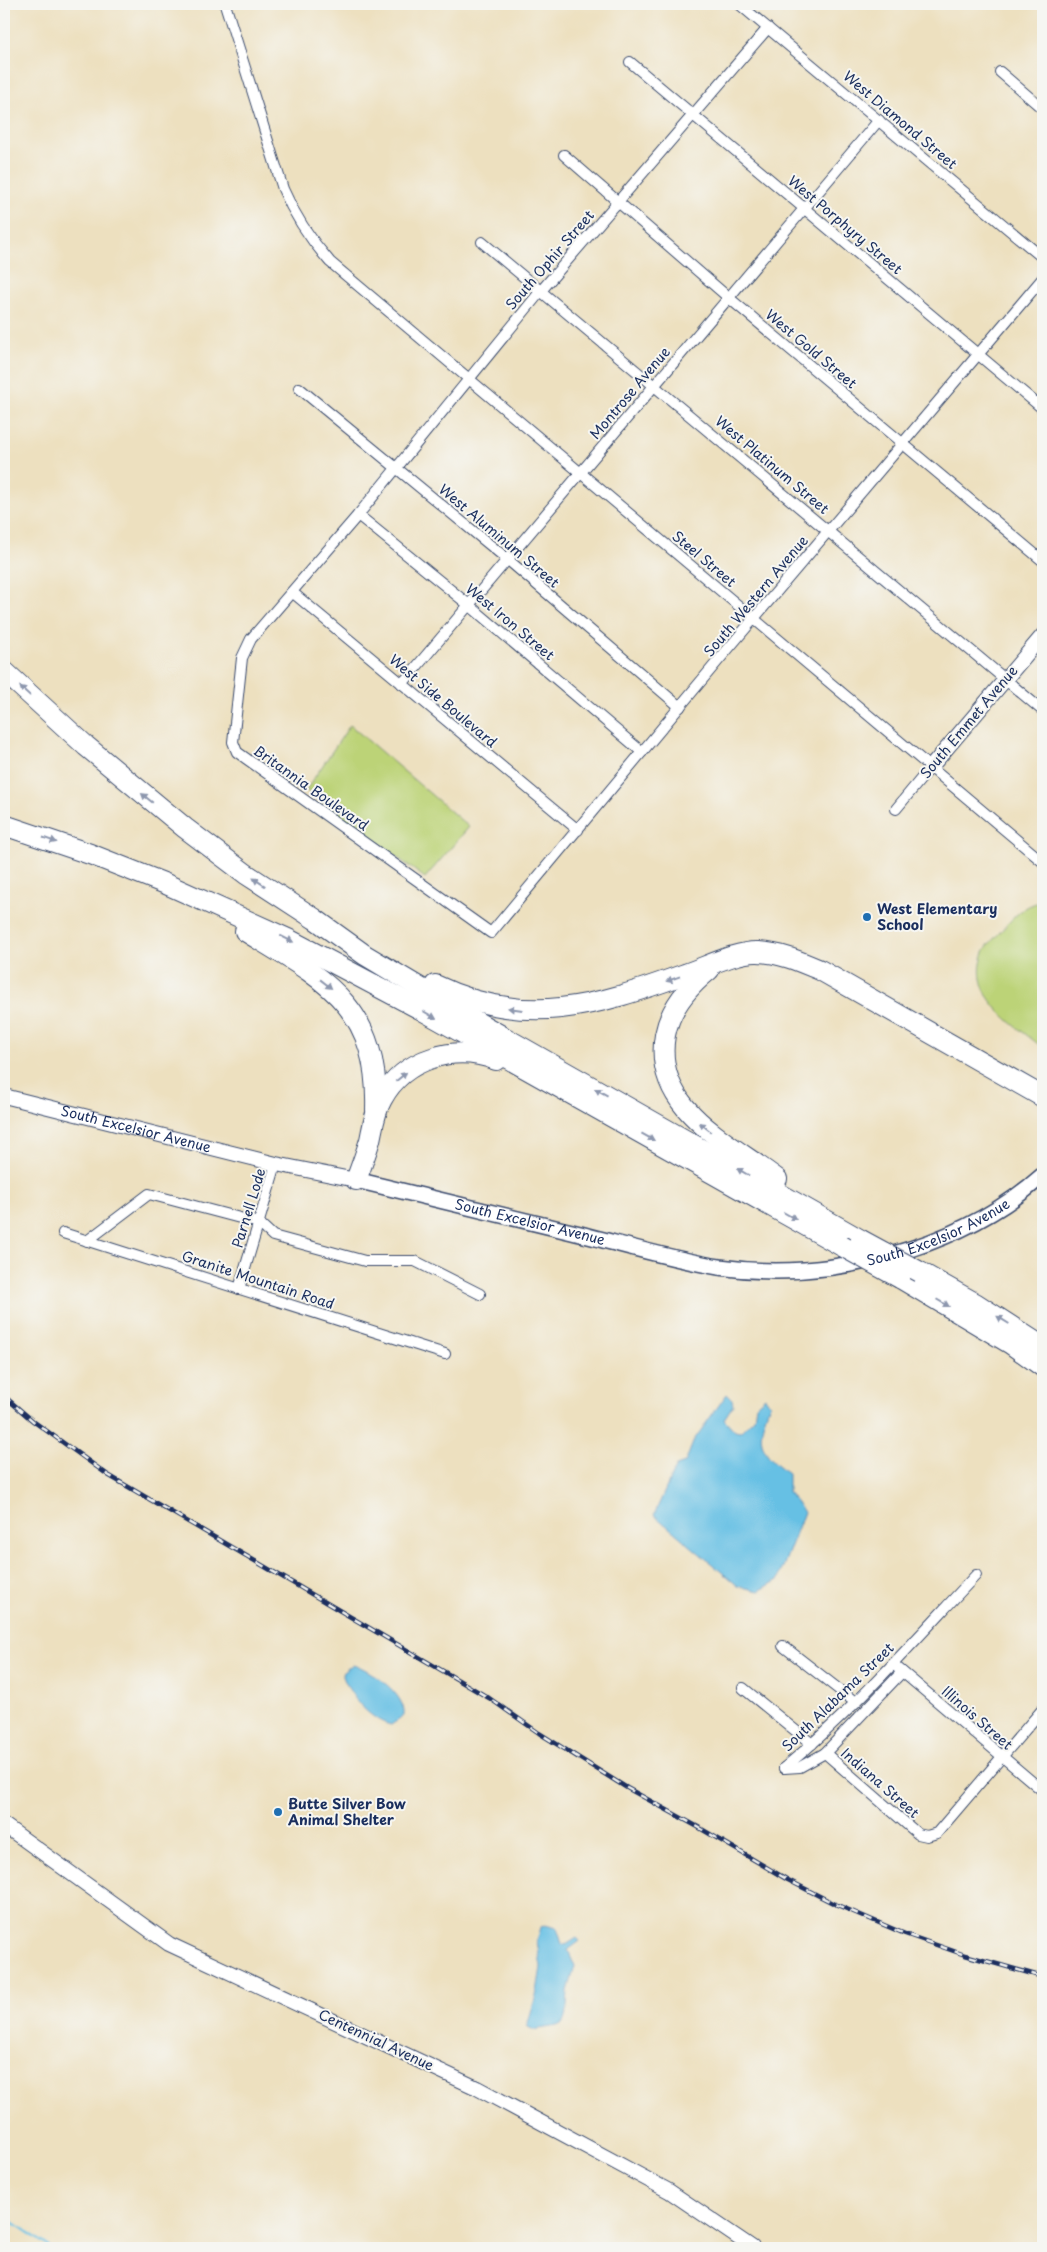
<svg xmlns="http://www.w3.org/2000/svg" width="1047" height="2252" viewBox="0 0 1047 2252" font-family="'Playpen Sans',sans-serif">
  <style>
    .green { fill: #bcd377; stroke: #6c816a }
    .water { fill: #66c0e4; stroke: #4078a1 }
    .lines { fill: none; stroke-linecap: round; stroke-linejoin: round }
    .stream { stroke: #66c0e4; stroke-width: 2.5 }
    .minor-casing { stroke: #3a4a6d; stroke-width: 12 }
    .tertiary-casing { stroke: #3a4a6d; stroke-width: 16 }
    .secondary-casing { stroke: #3a4a6d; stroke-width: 18 }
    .motorway-casing { stroke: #3a4a6d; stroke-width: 22 }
    .minor { stroke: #fff; stroke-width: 10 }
    .tertiary { stroke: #fff; stroke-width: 14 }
    .secondary { stroke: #fff; stroke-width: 15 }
    .motorway { stroke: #fff; stroke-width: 20 }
    .rail-casing { stroke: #1b2f5e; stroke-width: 4.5 }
    .rail { stroke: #f6f6f2; stroke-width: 2.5; stroke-dasharray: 8; stroke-linecap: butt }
    .motorway-bridge-casing { stroke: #3a4a6d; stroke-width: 22; stroke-linecap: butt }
    .motorway-bridge { stroke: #fff; stroke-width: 20 }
    .oneway { fill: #8d97ae }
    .poi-dot { fill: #1f6fb2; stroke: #f6f6f2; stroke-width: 2 }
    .labels { text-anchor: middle; stroke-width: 4; stroke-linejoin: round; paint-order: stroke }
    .street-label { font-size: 14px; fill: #1b2f5e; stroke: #f6f6f2 }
    .poi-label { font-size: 14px; font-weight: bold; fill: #1b2f5e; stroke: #f6f6f2; text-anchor: start }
  </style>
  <rect width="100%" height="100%" fill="#f6f6f2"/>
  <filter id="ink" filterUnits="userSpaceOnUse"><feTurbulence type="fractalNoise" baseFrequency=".02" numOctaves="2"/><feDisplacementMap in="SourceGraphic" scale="10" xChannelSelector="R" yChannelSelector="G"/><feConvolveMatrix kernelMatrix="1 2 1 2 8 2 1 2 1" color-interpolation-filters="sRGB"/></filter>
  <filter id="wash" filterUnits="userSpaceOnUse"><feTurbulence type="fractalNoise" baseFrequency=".0096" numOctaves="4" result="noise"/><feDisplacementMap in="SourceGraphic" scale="20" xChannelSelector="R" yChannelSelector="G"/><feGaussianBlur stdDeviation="1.12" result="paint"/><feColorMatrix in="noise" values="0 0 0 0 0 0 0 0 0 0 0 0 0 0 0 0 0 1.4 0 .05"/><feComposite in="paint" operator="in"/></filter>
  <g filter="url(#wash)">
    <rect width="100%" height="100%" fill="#ede0bf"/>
    <g class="green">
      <path d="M350,725L469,827L425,878L306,790Z"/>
      <path d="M1043,901V1048C1013,1023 967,997 984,952C987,945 996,937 1001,931C1016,915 1022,906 1043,901Z"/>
    </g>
    <g class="water">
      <path d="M727,1394L732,1399L733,1405L724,1419L735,1431L740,1432L754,1418L756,1405L765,1397L770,1404C756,1439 757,1450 788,1473V1492L804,1512L778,1580L759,1591L738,1586L654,1515L676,1466L685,1463L694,1440Z"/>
      <path d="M353,1664C371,1670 407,1695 404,1716L391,1725C369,1720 348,1694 342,1673Z"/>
      <path d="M545,1925L557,1928L562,1944L566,1945L577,1938L580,1941L568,1950L575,1966L568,1991L566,2018L563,2023L557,2026L533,2030L527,2026L537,1992L541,1967L537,1941L541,1927Z"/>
    </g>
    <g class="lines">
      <path class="stream" d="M4,2216L51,2248"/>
    </g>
  </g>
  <g filter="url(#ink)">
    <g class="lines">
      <defs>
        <g id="minor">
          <path d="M225,4L283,189C295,217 310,239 330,262L1043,862"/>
          <path d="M739,4L1043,258"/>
          <path d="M768,28L540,292L358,515L251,639L242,658L233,742L237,752L491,933L717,662L1043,278"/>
          <path d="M630,62L1043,409"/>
          <path d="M1000,72L1043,109"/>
          <path d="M564,155L729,298L1043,561"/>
          <path d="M482,242L1043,711"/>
          <path d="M299,388L507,559L680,707"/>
          <path d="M358,515L469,605L642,752"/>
          <path d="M292,592L578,830"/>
          <path d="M402,684L879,120"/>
          <path d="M896,809L930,768"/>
          <path d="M63,1233L445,1354"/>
          <path d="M87,1241L149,1194L259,1223L273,1236L365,1261H415L480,1294"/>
          <path d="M239,1289L276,1164"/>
          <path d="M783,1646L855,1702"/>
          <path d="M893,1664L1043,1791"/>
          <path d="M743,1688L812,1744"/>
          <path d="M825,1753L918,1834L927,1836L937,1833L1042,1710"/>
          <path d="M784,1768C854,1710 914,1641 976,1575"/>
          <path d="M784,1768L800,1767L825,1753L902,1672"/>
        </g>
        <g id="tertiary">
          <path d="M930,768L1043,635"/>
          <path id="s1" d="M4,1096L276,1164L356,1180"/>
          <path d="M4,1825L169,1944L477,2088L669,2191L753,2248"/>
        </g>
        <g id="secondary">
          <path id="s2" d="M356,1180C428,1197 500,1215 572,1232C621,1244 670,1259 719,1267C830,1283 960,1249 1043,1175"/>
        </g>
        <g id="motorway">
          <path d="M4,671L86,746L185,828L246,874L315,919L365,955L479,1023L861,1240"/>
          <path d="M4,825L90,854L166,884L288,939L420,1009L842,1246"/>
          <path d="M245,931C325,980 379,1005 376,1110"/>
          <path d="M709,970C688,987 670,1008 665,1035C652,1109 729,1142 777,1179"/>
          <path d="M435,985C525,1029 597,1006 685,974C706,967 737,951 758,952C781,953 799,961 820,970L1043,1097"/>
          <path d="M356,1180C361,1167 366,1153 370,1140C373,1126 375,1111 382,1099C404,1058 455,1044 496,1060"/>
          <path d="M920,1272L975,1303L1043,1347"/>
          <path d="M900,1278L1011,1344L1043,1367"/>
        </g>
      </defs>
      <use href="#minor" class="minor-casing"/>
      <use href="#tertiary" class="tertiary-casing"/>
      <use href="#secondary" class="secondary-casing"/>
      <use href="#motorway" class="motorway-casing"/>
      <use href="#minor" class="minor"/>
      <use href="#tertiary" class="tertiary"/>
      <use href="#secondary" class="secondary"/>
      <use href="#motorway" class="motorway"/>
      <defs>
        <path id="rail" d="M4,1396L33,1421L108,1475L489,1698L539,1733L627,1788L698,1827L788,1880L835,1904L905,1934L965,1955L1043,1977"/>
      </defs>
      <use href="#rail" class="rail-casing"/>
      <use href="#rail" class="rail"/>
      <defs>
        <g id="motorway-bridge">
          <path d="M861,1240L920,1272"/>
          <path d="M842,1246L900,1278"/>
        </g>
      </defs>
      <use href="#motorway-bridge" class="motorway-bridge-casing"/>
      <use href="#motorway-bridge" class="motorway-bridge"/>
    </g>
    <defs><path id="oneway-solid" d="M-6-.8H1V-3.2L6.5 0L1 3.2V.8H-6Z" transform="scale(1.25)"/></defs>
    <g class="oneway">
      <use href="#oneway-solid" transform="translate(25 691) rotate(-137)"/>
      <use href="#oneway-solid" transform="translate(147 798) rotate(-141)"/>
      <use href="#oneway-solid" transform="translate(50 840) rotate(19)"/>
      <use href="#oneway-solid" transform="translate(259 882) rotate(-147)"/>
      <use href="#oneway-solid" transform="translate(287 939) rotate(26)"/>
      <use href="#oneway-solid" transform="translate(673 979) rotate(160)"/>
      <use href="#oneway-solid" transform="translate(326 984) rotate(38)"/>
      <use href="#oneway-solid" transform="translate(515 1009) rotate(-172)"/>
      <use href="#oneway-solid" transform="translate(430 1015) rotate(30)"/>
      <use href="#oneway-solid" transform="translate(401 1077) rotate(-40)"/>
      <use href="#oneway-solid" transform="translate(601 1092) rotate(-151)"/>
      <use href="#oneway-solid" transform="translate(705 1127) rotate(-141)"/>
      <use href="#oneway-solid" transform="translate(648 1137) rotate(29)"/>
      <use href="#oneway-solid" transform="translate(743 1172) rotate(-150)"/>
      <use href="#oneway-solid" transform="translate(790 1216) rotate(30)"/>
      <use href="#oneway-solid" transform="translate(943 1303) rotate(30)"/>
      <use href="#oneway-solid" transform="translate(1003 1320) rotate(-148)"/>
    </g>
  </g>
  <g class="poi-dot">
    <circle cx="867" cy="917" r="5"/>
    <circle cx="278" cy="1812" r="5"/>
  </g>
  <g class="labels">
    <g class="street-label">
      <text transform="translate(900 120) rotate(40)" y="5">West Diamond Street</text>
      <text transform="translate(845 225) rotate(40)" y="5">West Porphyry Street</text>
      <text transform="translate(550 260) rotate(-49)" y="5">South Ophir Street</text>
      <text transform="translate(811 349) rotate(40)" y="5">West Gold Street</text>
      <text transform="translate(630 393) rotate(-50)" y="5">Montrose Avenue</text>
      <text transform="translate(772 465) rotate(40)" y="5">West Platinum Street</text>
      <text transform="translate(499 536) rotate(40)" y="5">West Aluminum Street</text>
      <text transform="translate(704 559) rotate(40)" y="5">Steel Street</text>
      <text transform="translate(756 596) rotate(-50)" y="5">South Western Avenue</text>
      <text transform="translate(510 622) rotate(40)" y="5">West Iron Street</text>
      <text transform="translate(443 701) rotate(40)" y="5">West Side Boulevard</text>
      <text transform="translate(969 722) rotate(-50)" y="5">South Emmet Avenue</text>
      <text transform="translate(311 788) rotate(35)" y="5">Britannia Boulevard</text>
      <text dy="5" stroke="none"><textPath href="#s1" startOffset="136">South Excelsior Avenue</textPath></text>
      <text transform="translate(249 1208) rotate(-73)" y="5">Parnell Lode</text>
      <text dy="5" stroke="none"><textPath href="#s2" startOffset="179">South Excelsior Avenue</textPath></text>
      <text dy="5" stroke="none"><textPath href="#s2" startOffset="599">South Excelsior Avenue</textPath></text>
      <text transform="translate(258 1280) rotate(18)" y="5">Granite Mountain Road</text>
      <text transform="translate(838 1697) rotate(-44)" y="5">South Alabama Street</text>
      <text transform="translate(977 1718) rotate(41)" y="5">Illinois Street</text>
      <text transform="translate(880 1783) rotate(41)" y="5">Indiana Street</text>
      <text transform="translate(376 2040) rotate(25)" y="5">Centennial Avenue</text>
    </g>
    <g class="poi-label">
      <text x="877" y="914">West Elementary<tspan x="877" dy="16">School</tspan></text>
      <text x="288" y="1809">Butte Silver Bow<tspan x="288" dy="16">Animal Shelter</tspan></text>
    </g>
  </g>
  <rect width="1047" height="2252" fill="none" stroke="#f6f6f2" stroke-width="20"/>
</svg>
